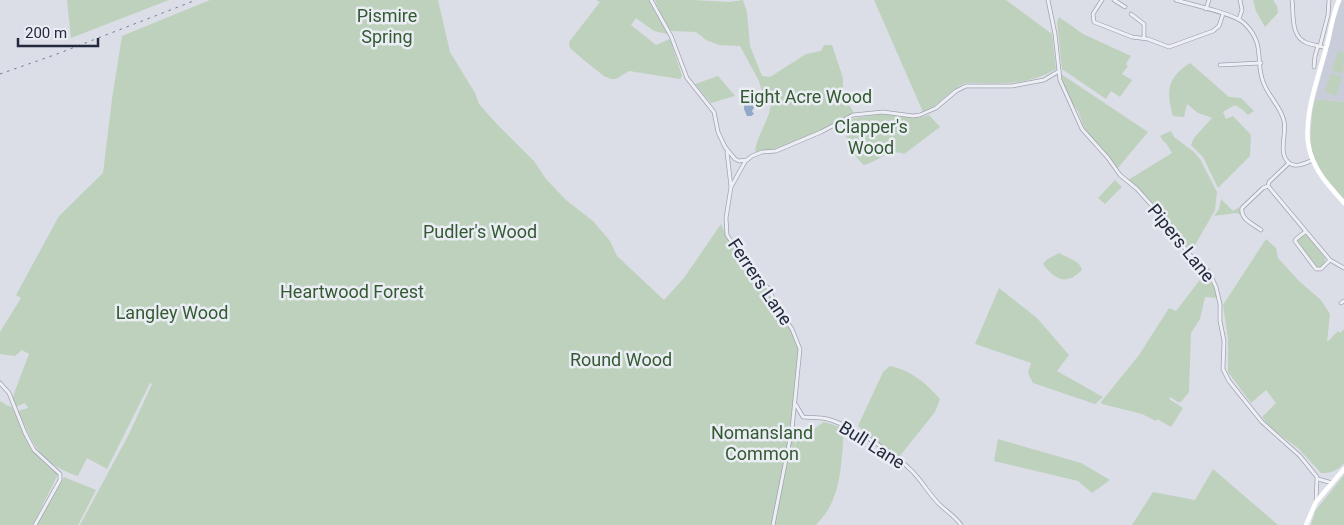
<svg xmlns="http://www.w3.org/2000/svg" width="1344" height="525" viewBox="0 0 1344 525" font-family="Roboto,sans-serif">
  <style>
    .built { fill: #c9cdd9 }
    .green { fill: #bed1bc }
    .water { fill: #93a7c9 }
    .lines { fill: none; stroke-linecap: round; stroke-linejoin: round }
    .street-casing { stroke: #a0a4b1; stroke-width: 4.5 }
    .street { stroke: #eeeff5; stroke-width: 3 }
    .secondary { stroke: #fff; stroke-width: 4.5 }
    .rail { stroke: #747b91; stroke-width: 1; stroke-dasharray: 2.5 5; stroke-linecap: butt }
    .labels { text-anchor: middle; stroke-width: 5; stroke-linejoin: round; paint-order: stroke }
    .park-label { font-size: 18px; fill: #345a31; stroke: #eaedf4 }
    .street-label { font-size: 18px; fill: #242a3d; stroke: #eaedf4 }
  </style>
  <rect width="100%" height="100%" fill="#dbdee7"/>
  <path class="built" d="M1342,0H1344V102L1315,99L1330,43L1333,26Z"/>
  <g class="green">
    <path d="M67,0H169L71,38Z"/>
    <path d="M210,0H438L450,52L475,93L479,104L495,122L534,161L546,179L566,200L593,221L610,241L617,256L664,300L684,278L721,224L730,245L767,290L776,311L789,327L794,337L795,343L799,350L795,393V447L799,428L813,432L815,428L824,422L844,428C842,453 842,484 830,506C827,513 821,519 816,525H80L129,434L152,384L150,383L107,469L87,458L78,476C40,464 33,444 18,411L28,408L25,403L16,407L12,399L29,354L22,350L15,356L0,354V332L21,298L16,295L59,216L103,173L112,99L122,36Z"/>
    <path d="M596,0H649L668,34L654,31L636,18L631,25L656,45L670,39L682,76L680,79L629,71L616,79H611L604,76L585,61L570,48L569,42L600,2Z"/>
    <path d="M655,0H693L729,2L743,0L747,12L750,46L762,76L770,77L806,54L821,51L824,45H832L843,78V94L854,113C825,131 790,148 755,153C756,134 771,120 771,101L762,92L759,81L740,46L719,45L706,40L696,32L671,31L662,18Z"/>
    <path d="M874,0H1006L1052,34L1056,69C1026,87 998,83 965,83C949,90 939,106 923,112Z"/>
    <path d="M1253,0H1273L1277,6L1278,13L1265,27L1256,11Z"/>
    <path d="M1059,17L1083,34L1131,56L1126,64L1128,66L1122,74L1132,80L1120,97L1111,91L1106,99L1062,69L1057,22Z"/>
    <path d="M1338,51L1344,53L1343,74L1332,70Z"/>
    <path d="M1190,63L1229,97L1241,98L1254,111L1248,115L1243,110L1235,105L1223,112L1226,119L1233,116L1251,135L1250,156L1218,188L1203,157L1191,145L1194,138L1212,118L1198,113L1187,104L1184,117L1173,116C1166,90 1167,78 1190,63Z"/>
    <path d="M1331,73L1342,77L1336,96L1325,92Z"/>
    <path d="M1061,74L1148,132L1117,169L1105,152L1086,132L1078,111L1066,94Z"/>
    <path d="M718,76L735,96L711,103L695,84Z"/>
    <path d="M1315,99L1344,102V199L1322,174L1311,150L1310,140L1312,113Z"/>
    <path d="M881,114L918,118L929,115L940,127L904,154C889,148 879,161 864,165C851,154 847,139 842,123L855,118Z"/>
    <path d="M1171,131L1174,137L1194,152L1200,159L1217,192L1215,210L1191,252L1139,188L1128,180L1172,153L1166,143L1164,142L1160,136Z"/>
    <path d="M1115,180L1122,187L1105,204L1098,198Z"/>
    <path d="M1221,199L1233,211L1239,207L1241,215L1236,213L1214,216L1219,209Z"/>
    <path d="M1304,235L1307,236L1325,258V262L1320,268L1316,267L1296,242L1297,239Z"/>
    <path d="M1266,239L1276,248L1278,258L1299,281L1321,300L1330,314L1327,342L1338,331L1340,333L1344,329V463C1337,471 1332,473 1321,473L1299,449L1271,428L1262,417L1276,403L1266,390L1251,403L1228,372V339L1223,305Z"/>
    <path d="M1059,253C1067,258 1080,260 1082,270C1066,286 1055,280 1043,264L1046,260Z"/>
    <path d="M1206,272L1213,284L1217,298L1205,297L1200,319L1191,333L1189,392L1181,402H1178L1170,397L1169,399L1183,408L1171,427L1157,419L1156,421L1142,414L1102,404L1101,402L1139,355L1169,308L1176,311Z"/>
    <path d="M999,288L1037,318L1069,355L1057,371L1103,397L1095,404L1033,383L1028,373L1031,363L975,344Z"/>
    <path d="M890,366C911,370 927,384 940,399L935,412L899,457L865,433L858,426L883,372Z"/>
    <path d="M0,401L6,405L15,408C23,435 34,458 58,474L33,525H0Z"/>
    <path d="M998,439L1081,463L1110,480L1092,493L1078,481L994,461Z"/>
    <path d="M1213,469L1278,525H1132L1153,492L1195,500Z"/>
    <path d="M1344,475V525H1311L1315,511Z"/>
    <path d="M64,477L96,490L78,525H37Z"/>
  </g>
  <path class="water" d="M745,98L754,100L755,106L752,111L754,114L751,116H747L744,109Z"/>
  <g class="lines">
    <defs>
      <g id="street">
        <path d="M651,0L671,36L687,78L714,112L718,132L725,147L735,159L739,161L747,160L752,156L762,152L776,151L821,132L853,115L883,112L913,116L920,115L936,108L956,91L966,86H1012L1044,80L1059,71"/>
        <path d="M1048,0L1055,34L1060,80L1082,129L1108,158L1120,175L1137,189L1154,208L1190,255L1209,272L1216,287L1220,304V321L1224,341L1223,369L1229,381L1262,422L1300,456L1317,477L1316,502"/>
        <path d="M1102,0L1093,14L1094,22L1132,37L1148,39L1169,47L1213,31L1219,26L1223,14"/>
        <path d="M1114,0L1125,7"/>
        <path d="M1176,0C1192,5 1233,13 1244,23C1267,45 1254,62 1264,84C1269,97 1281,107 1284,121C1287,133 1278,152 1288,162C1295,169 1305,163 1313,160"/>
        <path d="M1292,0C1294,14 1290,37 1307,43C1313,45 1320,46 1326,48"/>
        <path d="M1206,9L1209,0"/>
        <path d="M1131,14L1144,24V38"/>
        <path d="M1239,19L1242,10L1240,0"/>
        <path d="M1320,46L1328,15L1329,0"/>
        <path d="M1220,65L1261,63"/>
        <path d="M1314,67L1315,56L1318,46"/>
        <path d="M727,152L731,187L726,218L727,235L749,267L769,289L777,308L792,329L800,349L792,429L773,525"/>
        <path d="M1268,186L1330,260L1344,268"/>
        <path d="M731,187L746,160"/>
        <path d="M1261,230C1253,224 1240,219 1242,208L1263,188L1268,186L1269,182L1289,163"/>
        <path d="M1305,232L1296,239L1295,241L1316,269H1321L1330,260"/>
        <path d="M1341,303L1344,301"/>
        <path d="M0,383L9,393L25,433L34,450L60,474V480L35,525"/>
        <path d="M796,405L803,417C811,418 819,417 827,419C851,425 894,453 912,471C922,481 929,494 939,504C946,511 955,516 961,525"/>
        <path d="M1318,479L1332,483"/>
      </g>
    </defs>
    <use href="#street" class="street-casing"/>
    <use href="#street" class="street"/>
    <g class="secondary">
      <path d="M1339,0C1332,15 1331,32 1326,48C1318,79 1301,121 1310,152C1316,173 1330,187 1344,203"/>
      <path d="M1306,525L1316,502L1344,469"/>
    </g>
    <path class="rail" d="M0,74L57,54L196,0"/>
  </g>
  <g class="labels">
    <g class="park-label">
      <text x="387" y="22">Pismire<tspan x="387" dy="21">Spring</tspan></text>
      <text x="806" y="103">Eight Acre Wood</text>
      <text x="871" y="133">Clapper's<tspan x="871" dy="21">Wood</tspan></text>
      <text x="480" y="238">Pudler's Wood</text>
      <text x="352" y="298">Heartwood Forest</text>
      <text x="172" y="319">Langley Wood</text>
      <text x="621" y="366">Round Wood</text>
      <text x="762" y="439">Nomansland<tspan x="762" dy="21">Common</tspan></text>
    </g>
    <g class="street-label">
      <text transform="translate(1181 243) rotate(51)" y="6">Pipers Lane</text>
      <text transform="translate(760 282) rotate(56)" y="6">Ferrers Lane</text>
      <text transform="translate(872 445) rotate(32)" y="6">Bull Lane</text>
    </g>
  </g>
  <path d="M18 38v8h80v-8" fill="none" stroke="#242a3d" stroke-width="2.5"/>
  <text x="25" y="38" font-size="15" fill="#242a3d" stroke="#eaedf4" stroke-width="4" paint-order="stroke">200 m</text>
</svg>
